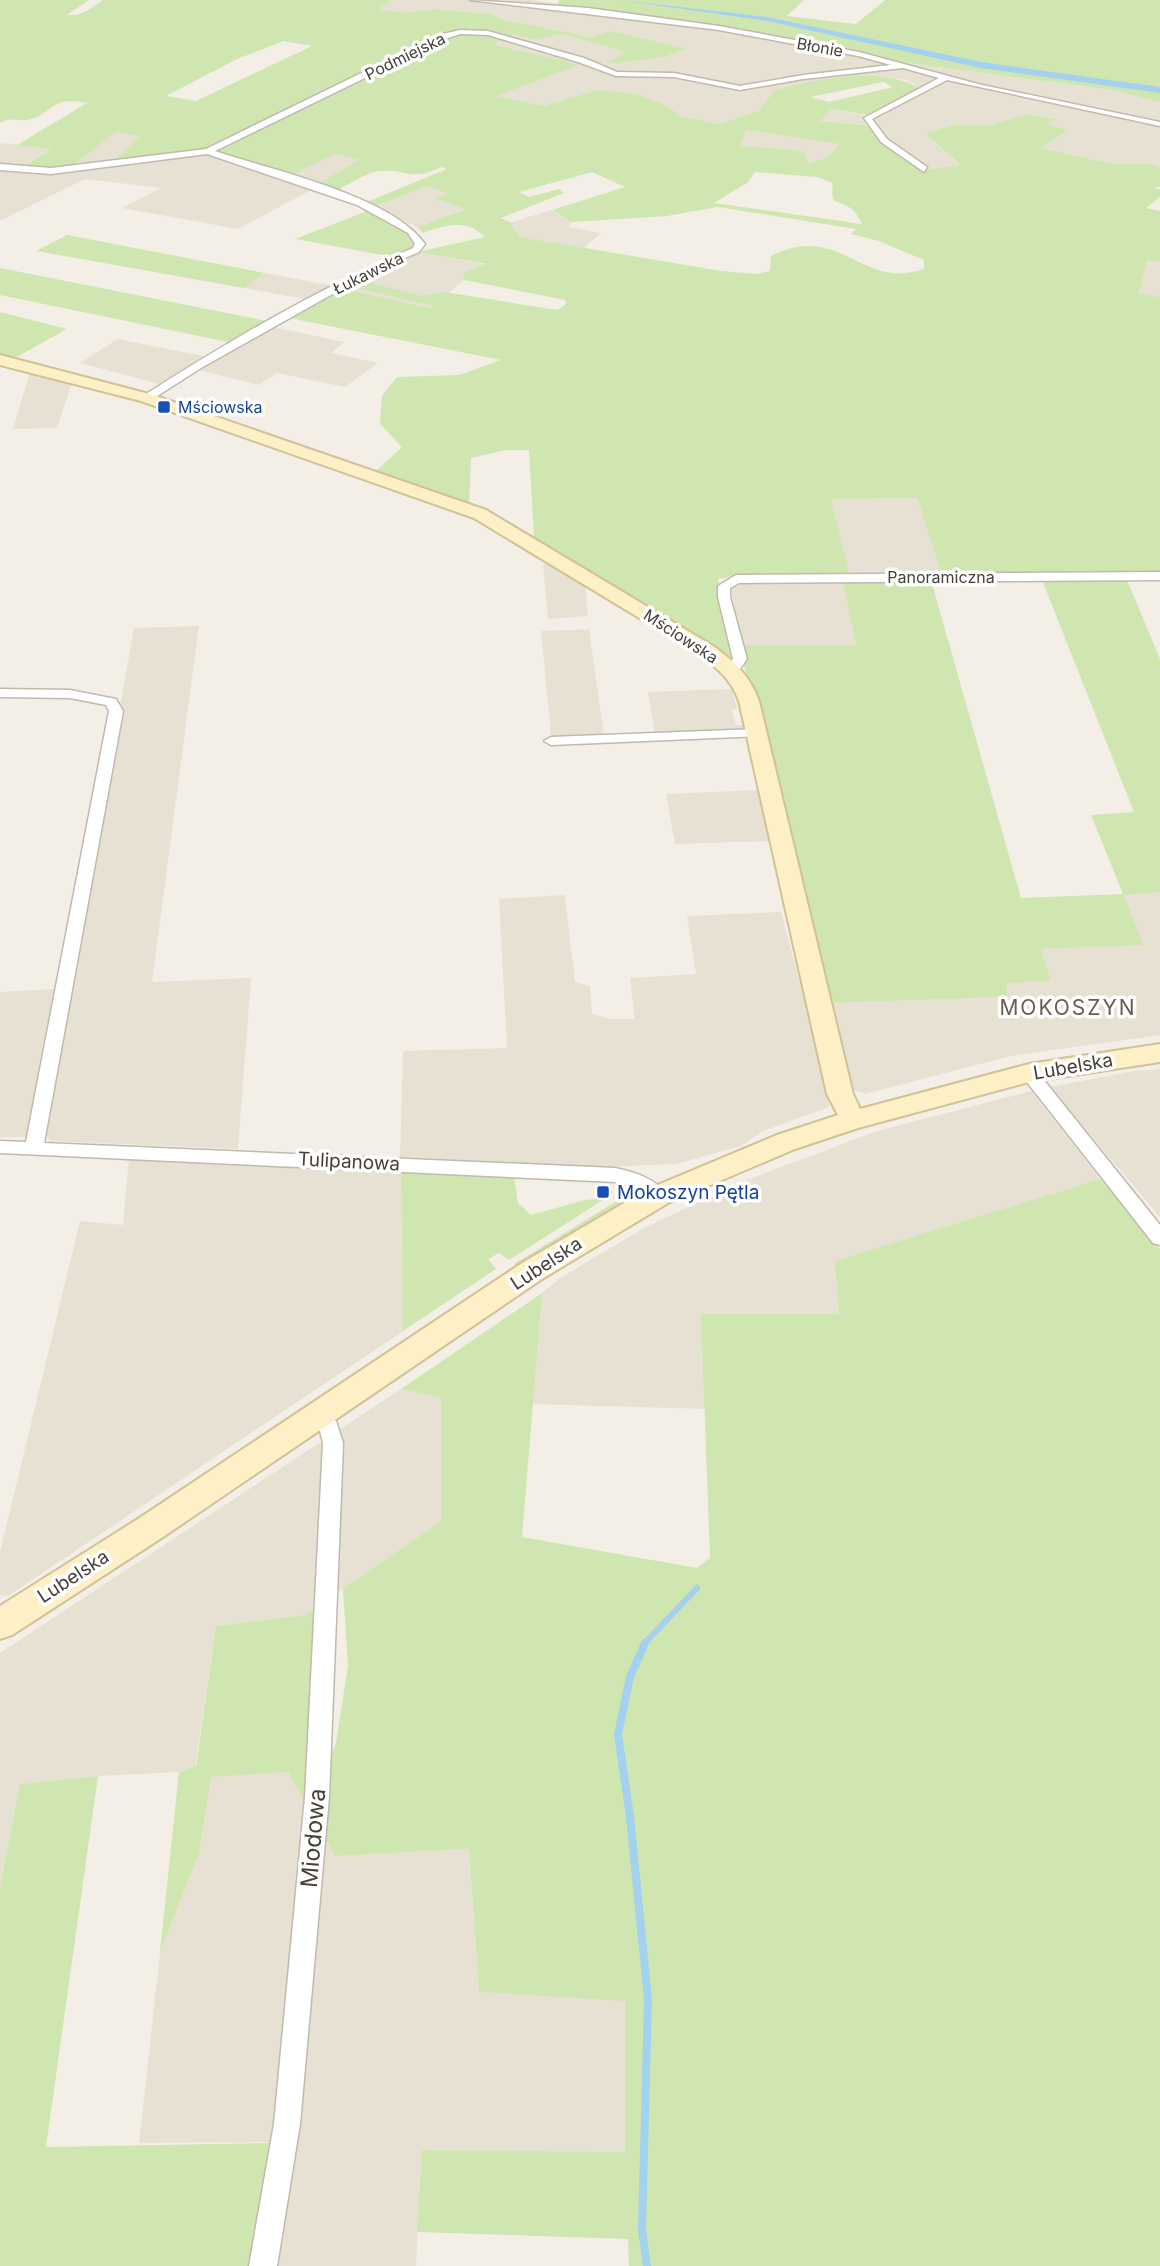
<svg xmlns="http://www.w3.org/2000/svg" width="1160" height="2266" viewBox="0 0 1160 2266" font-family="Inter,sans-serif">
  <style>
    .residential { fill: #e7e1d4 }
    .green { fill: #cfe6b0; fill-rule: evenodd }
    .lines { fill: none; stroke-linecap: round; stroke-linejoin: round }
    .stream-far1 { stroke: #a3d1ef; stroke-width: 6 }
    .stream { stroke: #a3d1ef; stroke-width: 8 }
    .canal { fill: #a3d1ef; fill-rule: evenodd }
    .street-casing { stroke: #c1b9ac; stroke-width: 3 }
    .secondary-casing { stroke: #d2c197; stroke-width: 4 }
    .street { fill: #fff; fill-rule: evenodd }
    .secondary { fill: #fdefc6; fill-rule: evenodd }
    .transit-dot { fill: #1a4fb4; stroke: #fff; stroke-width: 2.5 }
    .labels { text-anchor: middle; stroke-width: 7; stroke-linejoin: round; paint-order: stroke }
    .far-street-label { font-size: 16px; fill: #453f36; stroke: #fff }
    .far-transit-label { font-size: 16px; fill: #164399; stroke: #fff; text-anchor: start }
    .street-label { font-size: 19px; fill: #453f36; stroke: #fff }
    .transit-label { font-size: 19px; fill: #164399; stroke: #fff; text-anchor: start }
    .neighbourhood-label { font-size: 21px; letter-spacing: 2px; fill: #685d4d; stroke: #fff }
    .near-street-label { font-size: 23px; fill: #453f36; stroke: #fff }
  </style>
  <rect width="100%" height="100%" fill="#f3efe6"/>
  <g class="residential">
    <path d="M391,0H532L716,25L900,62L1112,90L1160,102V167L1151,164L1120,166L1040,148L1067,130L1047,124L1054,118L1027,114L988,126L958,124L925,133L960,166L929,170L894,146L874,125L819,121L832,109L871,117L924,90L905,79L837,76L759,111L719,124L680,116L668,108L545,106L494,96L541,79L534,57L492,44L513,35L537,40L561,34L628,52L613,64L664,57L686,50L610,31L591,37L505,20L491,14L434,9L408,14L377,10Z"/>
    <path d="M746,130L840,144L829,157L797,166L735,156Z"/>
    <path d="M116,132L141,136L114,163L210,155L313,189L238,229L122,208L161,188L85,179L0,221V143L52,148L20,168L66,171Z"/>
    <path d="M335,154L360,160L316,185L290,176Z"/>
    <path d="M426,186L448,193L437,199L467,208L417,227L375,207Z"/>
    <path d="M551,210L572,222L568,227L601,233L584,248L520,237L509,223Z"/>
    <path d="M417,252L489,265L464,273V280L430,308L341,288Z"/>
    <path d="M1147,261L1160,262V297L1139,295Z"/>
    <path d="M265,273L334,286L309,300L244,288Z"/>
    <path d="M273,327L344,342L331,353L378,363L345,387L277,373L259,385L198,370Z"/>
    <path d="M118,339L208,357L163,385L80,363Z"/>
    <path d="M30,372L72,382L57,428L13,429Z"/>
    <path d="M917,498L941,573L849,574L830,499Z"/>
    <path d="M551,561L585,581L588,616L548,619L543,565Z"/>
    <path d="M738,582H843L857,645H739L731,586Z"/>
    <path d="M199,626L152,982L251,978L238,1149L52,1141L44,1135L134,628Z"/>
    <path d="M589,629L604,735L551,736L541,631Z"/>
    <path d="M732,689L737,709L732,710L736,725H743L744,729L655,733L648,692Z"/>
    <path d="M758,790L773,841L675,844L666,794Z"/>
    <path d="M1160,892V1035L1011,1056L865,1094L850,1089L828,1003L1008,997L1006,983L1041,949L1142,944L1123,895Z"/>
    <path d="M565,895L575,982L590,986L592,1014L612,1019H635L630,978L696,974L687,916L781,912L830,1097L828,1099L829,1107L763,1131L741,1146L676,1164L602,1167L400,1157L403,1051L507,1048L499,899Z"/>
    <path d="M55,989L29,1133L24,1137H0V992Z"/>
    <path d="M1160,1069V1217L1050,1087L1134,1071Z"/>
    <path d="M1031,1091L1100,1179L836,1261L839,1314H701L706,1409L532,1404L542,1293L560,1278L646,1227L741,1182L877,1131Z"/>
    <path d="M129,1157L401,1170L403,1331L8,1596L0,1595V1552L80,1221L123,1225Z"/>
    <path d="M401,1389L441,1398V1521L306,1615L216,1626L195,1766L179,1772L98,1776L20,1784L0,1887V1653Z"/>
    <path d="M288,1772L335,1856L469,1849L479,1992L625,2000V2152L422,2150L416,2266H276L296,2142L139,2143L160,1952L199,1854L211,1776Z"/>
  </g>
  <g class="green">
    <path d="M0,0H89L67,15C82,16 90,9 103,0H391L378,10L408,13L434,9L491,14L505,20L591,37L610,31L688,49L664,57L613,64L608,62L627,52L561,34L537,40L513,35L493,44C522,53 549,55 578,65L496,96L544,106L598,90L636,94L667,106L681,116L719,124L759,111L775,90C821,79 878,64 922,89L868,115L832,109L820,121L867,125L885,145L923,170L960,165L925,133L958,124L988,126L1027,114L1056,119L1047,124L1068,130L1041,148L1112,164H1151L1160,167V187H1154L1160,190V197L1146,208L1160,211V262L1147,261L1139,294L1160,297V573H941L917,498L831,499L849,574H749L718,579L733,650V655L727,658L534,538L529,450H506L471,458L469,506L374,473L402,447L380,424L382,396L397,377L459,375L501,360L289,318L341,288L430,308L433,306L361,289L354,283L363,281L422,296L445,292L557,310L566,304L565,300L464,280L463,273L487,264L417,252L485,237C464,218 447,225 423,233L417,227L466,209L436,199L447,193L426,186L375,207L364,203L447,169L441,167C412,182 406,169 380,171C366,172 347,186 334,192L316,185L359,160L335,154L290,176L226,156L214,148L113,163L140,136L116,132L70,168L19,169L51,149L17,145L87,103C48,95 53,116 26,120C15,121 11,117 0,123ZM284,41L312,46L196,101L166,96L237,59ZM883,82L893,87L829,102L811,97ZM746,130L839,144V145L828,157L808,163L804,153L796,150L740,146ZM592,172L625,187L552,210L572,222L667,216L718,207L856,229L851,234L879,241L924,260V269C861,291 841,221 771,256L770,271L756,274L721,271L520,237L510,224L512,223L501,218L564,193L559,189L529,197L519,192ZM755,172L817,177L833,183C830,208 836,198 852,209C856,212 859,219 862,224L714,203L748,182Z"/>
    <path d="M559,0H804L787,16L856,24L885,0H1160V102L1112,90L900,62L853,50L716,25L568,7L557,5Z"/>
    <path d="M370,210L408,231L415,242L413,248L393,257L295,239Z"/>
    <path d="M67,235L265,273L244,288L36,251Z"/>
    <path d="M0,268L272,322L233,343L0,295Z"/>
    <path d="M0,312L67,329L13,359L0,356Z"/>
    <path d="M931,580L1021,898L1123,894L1091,815L1134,812L1042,580H1127L1160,659V892L1124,895L1143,945L1041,949L1051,981L1006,983L1008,997L828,1003L739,645H856L843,582Z"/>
    <path d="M401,1170L514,1176L518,1203L531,1215L585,1200L606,1198L509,1260L499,1253L488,1259L496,1269L403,1331Z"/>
    <path d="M1100,1179L1160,1249V2266H629L628,2239L417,2232L422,2150L625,2152V2001L479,1992L469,1849L335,1856L288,1772L211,1777L199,1854L160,1952L179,1772L196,1766L216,1626L306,1615L318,1606L319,1786L336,1743L348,1666L343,1589L441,1521V1398L401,1389L542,1293L522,1537L697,1568L710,1558L701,1314H839L835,1261Z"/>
    <path d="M621,1182L633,1191L629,1201L519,1268L514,1264L620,1199Z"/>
    <path d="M98,1776L46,2147L271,2143L249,2266H0V1887L20,1784Z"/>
  </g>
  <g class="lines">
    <path class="stream-far1" d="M644,1644L697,1588"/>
    <path class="stream" d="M645,1643L630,1677L618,1734L630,1817L648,1999L642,2230L647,2266"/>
    <path class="canal" d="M619,0L767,17L981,62L1160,87V93L981,68L767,21Z"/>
    <defs>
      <g id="street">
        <path d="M470,0L588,8L719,26L859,52L982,85L1160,122V126L947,80L872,119L887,139L927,167L924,172L881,142L864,118L939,78L903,68L803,79L740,90L674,77L616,76L578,62L488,35L460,34L445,39L215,151C271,170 392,196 425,244L419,252L368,274L201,368L151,400H143V396C229,341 319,288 413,248L415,244L408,233L357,205L207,154L51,174L0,170V164L51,168L206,149L439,35L460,30L488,31L584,58L617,72L674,73L740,86L803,75L891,65L858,56L719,30Z"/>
        <path d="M1160,572V580L739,583L730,588V597L747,659L737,673H727L725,670L733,659L718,597V586L736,575Z"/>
        <path d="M0,689L70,690L116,699L123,711L44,1143L615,1168C634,1172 656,1178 667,1196L664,1201C651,1205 633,1185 615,1182L0,1153V1141L26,1142L109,711L106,705L70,698L0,697Z"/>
        <path d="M757,729L762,730V736L551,745L544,741L551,737Z"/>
        <path d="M1029,1067L1035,1069L1160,1225V1245L1153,1243L1023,1077L1021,1073L1023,1069Z"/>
        <path d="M315,1408L336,1421L343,1443L329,1797L300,2124L277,2266H249L274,2124L305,1797L323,1443L320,1431L305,1416L308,1410Z"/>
      </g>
      <path id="secondary" d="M0,355L153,395L486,510L713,646C734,661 750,676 759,701L853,1094L860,1109L1029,1064L1160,1044V1062L1029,1082L858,1128L795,1149L668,1203L542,1279L163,1537L12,1635L0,1639V1606L141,1517L522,1263L648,1189L777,1135L838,1115L827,1094L739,701C731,679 717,668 699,654L474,518L141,401L0,365Z"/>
    </defs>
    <use href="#street" class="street-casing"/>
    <use href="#secondary" class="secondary-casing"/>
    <use href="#street" class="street"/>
    <use href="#secondary" class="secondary"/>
  </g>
  <g class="transit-dot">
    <rect x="157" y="400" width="14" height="14" rx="3.5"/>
    <rect x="596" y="1185" width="14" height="14" rx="3.5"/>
  </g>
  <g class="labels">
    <g class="far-street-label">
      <text transform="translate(820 47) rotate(10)" y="6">Błonie</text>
      <text transform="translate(405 56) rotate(-26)" y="6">Podmiejska</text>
      <text transform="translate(368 273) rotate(-26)" y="6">Łukawska</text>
      <text x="941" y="583">Panoramiczna</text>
      <text transform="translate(681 636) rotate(33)" y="6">Mściowska</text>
    </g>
    <g class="far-transit-label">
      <text x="178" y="413">Mściowska</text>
    </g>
    <g class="street-label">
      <text transform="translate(1073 1066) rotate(-10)" y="7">Lubelska</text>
      <text transform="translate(349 1161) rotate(3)" y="7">Tulipanowa</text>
      <text transform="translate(546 1263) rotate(-33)" y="7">Lubelska</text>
      <text transform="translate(73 1576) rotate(-33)" y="7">Lubelska</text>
    </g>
    <g class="transit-label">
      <text x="617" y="1199">Mokoszyn Pętla</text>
    </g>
    <g class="neighbourhood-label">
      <text x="1068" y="1015">MOKOSZYN</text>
    </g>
    <g class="near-street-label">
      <text transform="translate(313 1838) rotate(-85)" y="8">Miodowa</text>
    </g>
  </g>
</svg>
